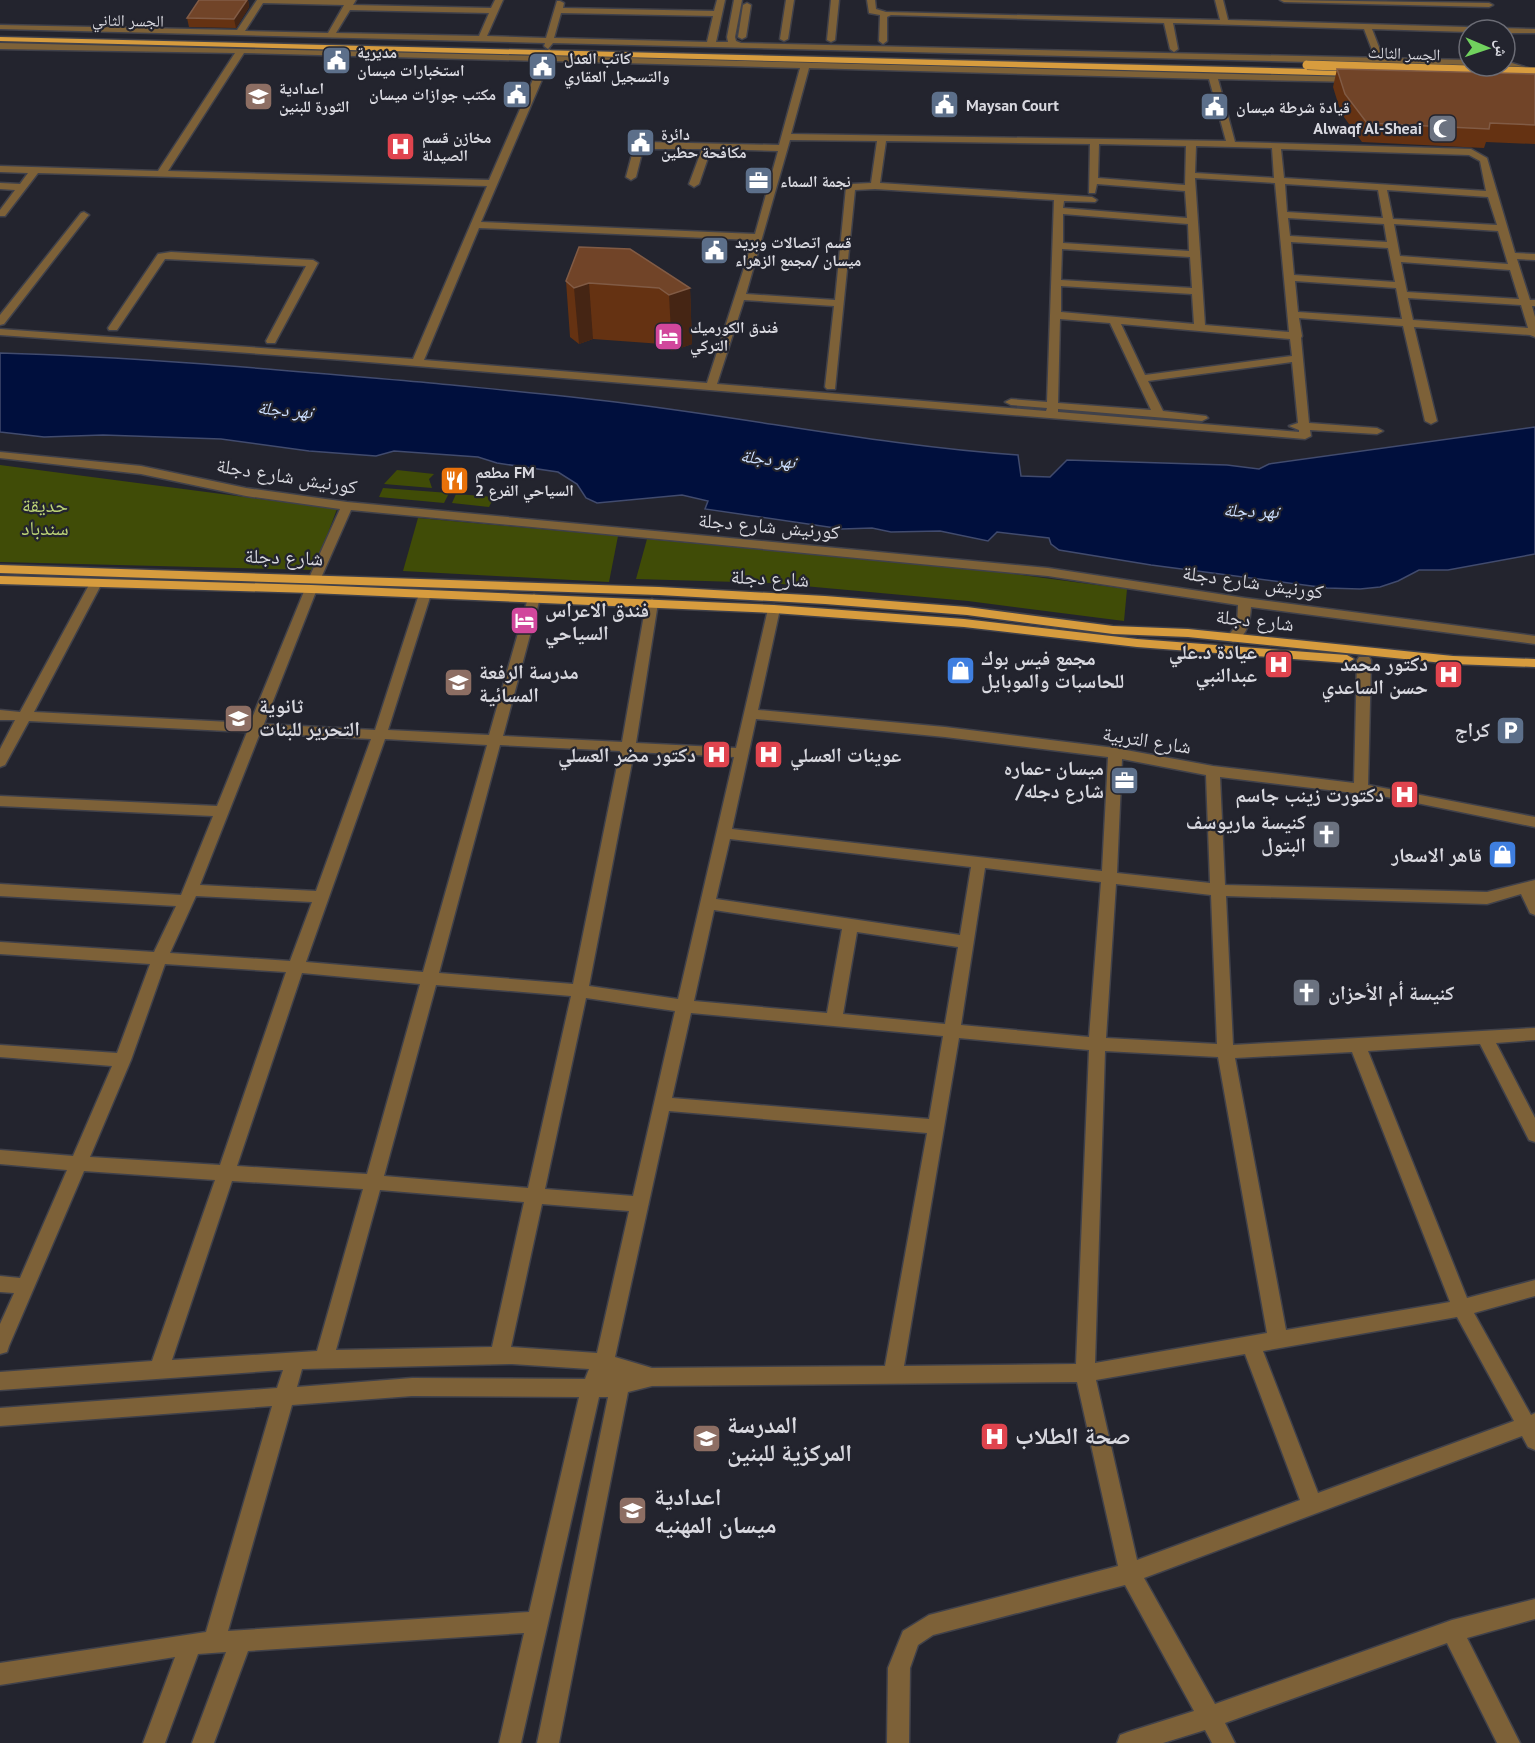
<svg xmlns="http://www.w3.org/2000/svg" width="1535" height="1743" viewBox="0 0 1535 1743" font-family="'PT Sans','Noto Naskh Arabic',sans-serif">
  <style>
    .green { fill: #404c07 }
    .water { fill: #000f3d; stroke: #414b6e; stroke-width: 1.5 }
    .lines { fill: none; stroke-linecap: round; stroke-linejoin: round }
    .minor-casing { stroke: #40414a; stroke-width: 3 }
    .major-casing { stroke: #40414a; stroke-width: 3 }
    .minor { fill: #7d6138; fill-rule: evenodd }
    .major { fill: #d79c3e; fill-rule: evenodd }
    .major-bridge-casing { stroke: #40414a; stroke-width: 10; stroke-linecap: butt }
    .major-bridge { stroke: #d79c3e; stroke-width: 9 }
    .wall { fill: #653212 }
    .shaded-wall { fill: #452514 }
    .building { fill: #714428; stroke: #815b45; stroke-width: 1.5 }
    .labels { text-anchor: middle; stroke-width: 4.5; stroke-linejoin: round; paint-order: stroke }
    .far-street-label { font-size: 16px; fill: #d8d8df; stroke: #23242e }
    .far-poi-label { font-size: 16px; font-weight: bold; fill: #d8d8df; stroke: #23242e; text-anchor: start }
    .far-water-label { font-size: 18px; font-style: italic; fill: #ccdfff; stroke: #23242e }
    .street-label { font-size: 20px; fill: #d8d8df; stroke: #23242e }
    .park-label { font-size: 20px; fill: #bdd477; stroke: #23242e }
    .poi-label { font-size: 20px; font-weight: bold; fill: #d8d8df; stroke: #23242e; text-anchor: end }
    .near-poi-label { font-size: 24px; font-weight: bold; fill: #d8d8df; stroke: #23242e; text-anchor: start }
  </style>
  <rect width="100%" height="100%" fill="#23242e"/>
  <g class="green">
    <path d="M0,465L337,509L314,570L0,562Z"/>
    <path d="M397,470L434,474L429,479L432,488L384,484Z"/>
    <path d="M383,488L449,493L444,503L379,497Z"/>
    <path d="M456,494L494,497L489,507L452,503Z"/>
    <path d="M418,518L618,536L609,582L403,571Z"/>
    <path d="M647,539L984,570L1127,589L1124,621L968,601L771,583L636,579Z"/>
  </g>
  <path class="water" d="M0,353C141,357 281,370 421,382C491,389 561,395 631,404C760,420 888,446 1018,455L1021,476L1050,477L1067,460L1227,465L1259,469L1269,464L1535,427V554L1448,570H1419L1398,581L1380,587L1360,589L1327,588L1151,565L1059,550L1051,544L1049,538L997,532L988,541L940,531L891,532L872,528L842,529L705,509L708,501L682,495L597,503L586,498L577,484L558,472L497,463L478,457L394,451L376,456L309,451L221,439L103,435L44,437L0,432Z"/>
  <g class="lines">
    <defs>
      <g id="minor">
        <path d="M257,0H356L353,5L491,8L495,0H503L487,36L546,38L557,1H560L564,3L563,8L714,11L717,0H725L716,42H728L727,37L734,0H742L735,37L736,41L741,43L1469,60V66L553,43L548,49L544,46L545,43L0,29V25L237,30ZM263,3L344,5L328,33L245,31ZM350,10L489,13L479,36L336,33ZM561,13L713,16L707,42L554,38Z"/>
        <path d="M786,0H794L788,39L784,41L780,39Z"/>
        <path d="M831,0H839L835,40L831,42L827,40Z"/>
        <path d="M867,0H875L876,9L886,12L1220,20L1215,0H1223L1228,20L1535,29V33H1505V30L1469,32L1372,29L1382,55L1378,58L1374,55L1364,29L1173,23L1178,49L1174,52L1170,49L1164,23L891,15L887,17V41L883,44L879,41L880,15L869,13Z"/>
        <path d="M1280,0L1489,3L1493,5L1489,7L1284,2Z"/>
        <path d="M747,3L751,5L746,37L742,39L738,37L743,5Z"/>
        <path d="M0,43L543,56L549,49L553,52L552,56L1353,77L1357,80L1356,82L1218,79L1235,142L1471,149L1487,158L1515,253L1535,254V260L1517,259L1530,300H1535V306H1532L1535,317V337L1530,335L1414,327L1437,421L1431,424L1425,421L1403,326L1299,318L1302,336L1301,338L1309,423L1377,428L1383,431L1377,434L1310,430L1311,436L1305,439L344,360L0,335V329L413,359L487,186L38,173L5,216H0V210L15,190L0,189V183L20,184L28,173L0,172V166L158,171L235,53L0,49ZM244,53L541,61L489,180L168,171ZM550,61L800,68L779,145L646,142L634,147L626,177L631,180L636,177L643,149H702L689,184L694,187L699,184L711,149L778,151L755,234L481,222ZM809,68L1209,79L1226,141L791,134ZM790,140L877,141L871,183L851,184L846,187L835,300L746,294ZM886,141L1090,144L1089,193H1095L1097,184L1185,191L1187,218L1063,208L1064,201L1095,202L1097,200L1092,197L880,183ZM1099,144L1186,146L1185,185L1098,178ZM1196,146L1272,148L1274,178L1195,173ZM1281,149L1469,155L1480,161L1486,191L1284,178ZM1195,178L1275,183L1289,332L1205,325ZM1285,184L1378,190L1383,218L1287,212ZM875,189L1054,200L1047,402L1011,399L1005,402L1011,405L1047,408L1046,411L717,384L744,300L834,306L825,387L827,389H835L855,190ZM1387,190L1488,197L1497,225L1393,219ZM1063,214L1188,224L1189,251L1063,243ZM1288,218L1384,224L1387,242L1290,236ZM1394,224L1498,231L1508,264L1400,256ZM479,228L753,240L707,383L424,360ZM1291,242L1388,248L1395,282L1294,275ZM1062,249L1190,257L1192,288L1061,280ZM1401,262L1510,270L1519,299L1407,292ZM1295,281L1396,288L1402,319L1298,312ZM1061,286L1192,294L1194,324L1061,312ZM1408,298L1521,305L1528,328L1413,320ZM1060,319L1110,323L1151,410L1058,403ZM1121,324L1290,339L1292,356L1145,375ZM1292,362L1298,423L1289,426L1299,430V432L1058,412V409L1202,421L1208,418L1206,416L1163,411L1148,381Z"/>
        <path d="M1505,61L1535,70V76L1503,66H1505Z"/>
        <path d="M84,212L89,215L87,217L4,324L0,325V315L81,213Z"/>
        <path d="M171,252L313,260L318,263L275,343H267L266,341L306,266L165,259L117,330H109L108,328L158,254Z"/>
        <path d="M0,452L141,466L246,488L347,502L1048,568L1245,598L1535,636V644L1251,607C1250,620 1248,637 1233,642L1226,638L1237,625L1238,605L1048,576L351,510L321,578L315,582L309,578L340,509L246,496L141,474L0,458Z"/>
        <path d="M96,579L102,583L34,712L250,723L305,589L311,585L317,589L264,724L375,730L419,594L425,590L431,594L388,730L489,735L528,598L534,594L540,598L503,736L622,742L646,603L652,599L658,603L636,743L736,748L768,609L774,605L780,609L758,710L945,727L1115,748L1213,766L1354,783L1357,660L1359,657H1369L1371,660L1368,785L1535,817V827L1387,797L1220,777L1225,885L1487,892L1535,880V915L1530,913L1521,894L1487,904L1226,896L1233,1045L1535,1028V1040L1496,1043L1535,1118V1142L1529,1140L1480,1044L1368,1051L1467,1298L1535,1280V1296L1474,1313L1531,1415L1535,1413V1450L1528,1447L1522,1436L1144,1578L1215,1704L1452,1620L1535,1599V1619L1467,1638L1520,1743H1497L1447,1643L1225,1723L1235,1743H1212L1205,1730L1163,1743H1117L1120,1735L1128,1732L1194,1711L1125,1585L933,1635L918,1645L910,1668L909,1743H887L888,1668L903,1631L929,1615L1118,1566L1077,1382L652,1386L628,1392L559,1743H537L608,1397H599L521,1743H499L524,1633L248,1651L214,1743H192L226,1652L198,1654L165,1743H143L175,1657L0,1685V1663L206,1632L272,1406L0,1426V1408L277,1388L283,1370L0,1390V1372L152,1361L215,1180L84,1171L9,1346L7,1352L0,1354V1324L14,1293L0,1292V1276L20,1278L67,1170L0,1164V1150L73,1156L112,1066L0,1057V1045L117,1053L150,964L0,954V942L154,952L176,906L0,896V884L181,895L213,816L0,806V796L217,806L247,732L29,721L5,765L0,767V749L15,720H0V710L20,712L90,583ZM756,719L945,737L1108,757L1102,871L732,829ZM260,733L371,739L316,891L200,885ZM385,739L487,745L423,972L306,962ZM500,745L620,751L573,984L439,973ZM634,752L734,757L678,999L589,986ZM1122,759L1206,775L1210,883L1117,873ZM730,839L971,867L960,935L716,899ZM985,868L1101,882L1089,1037L961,1025ZM1116,884L1211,895L1217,1044L1106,1038ZM196,896L312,902L290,961L170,953ZM714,910L842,929L827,1013L694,1001ZM857,932L958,947L945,1024L843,1014ZM165,964L286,972L220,1165L90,1157L131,1060ZM302,973L420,984L367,1174L237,1166ZM436,985L571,996L528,1188L384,1176ZM586,998L675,1011L633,1196L545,1189ZM691,1013L943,1036L929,1119L672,1098ZM959,1038L1089,1050L1076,1364L904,1366ZM1105,1051L1218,1057L1267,1333L1095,1363ZM1352,1052L1450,1302L1286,1330L1235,1058ZM669,1111L927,1133L885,1366L652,1368L615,1357ZM232,1181L363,1189L317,1351L172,1360ZM380,1190L524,1202L492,1347L336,1350ZM542,1204L629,1211L597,1353L511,1347ZM1457,1317L1514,1421L1318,1493L1263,1351ZM1245,1354L1300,1500L1137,1560L1096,1380ZM512,1364L589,1369L585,1379L412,1378L297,1387L302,1369ZM412,1396L579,1397L529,1612L228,1631L292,1405Z"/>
      </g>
      <g id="major">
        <path d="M0,37L1356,70L1360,73L1356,76L0,41Z"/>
        <path d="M0,565L659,587L825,596L967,607L1113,626L1188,629L1453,656L1535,659V667L1453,664L1188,637L1113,634L967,615L825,604L659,595L0,573Z"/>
        <path d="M0,576L311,585L774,605L964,619L1137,639L1347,655L1354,659L1347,663L1137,647L964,627L774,613L311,593L0,584Z"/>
      </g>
    </defs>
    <use href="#minor" class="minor-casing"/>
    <use href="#major" class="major-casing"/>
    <use href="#minor" class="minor"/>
    <use href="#major" class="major"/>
    <defs>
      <path id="major-bridge" d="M1307,65L1535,72"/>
    </defs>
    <use href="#major-bridge" class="major-bridge-casing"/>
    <use href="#major-bridge" class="major-bridge"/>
  </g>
  <g class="wall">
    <path d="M199,0H248L249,7L236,28L189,27L187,18Z"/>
    <path d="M1337,69L1535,74V144L1486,142L1484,148L1362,142L1341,113L1333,87Z"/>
    <path d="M566,281L690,288L692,344L672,351L662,344L593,339L579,344L570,337Z"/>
  </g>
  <g class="shaded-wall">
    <path d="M247,0H248L249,7L236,28L234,19Z"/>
    <path d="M589,283L593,339L579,344L574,288Z"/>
    <path d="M690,288L692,344L672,351L669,295Z"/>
  </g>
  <g class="building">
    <path d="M199,0H247L234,19L187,18Z"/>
    <path d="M1337,69L1535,74V125L1490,123L1489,129L1367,123L1345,94Z"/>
    <path d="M579,247L630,249L690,288L669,295L659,288L589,283L574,288L566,281Z"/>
  </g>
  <defs>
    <symbol id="civic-square" viewBox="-11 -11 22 22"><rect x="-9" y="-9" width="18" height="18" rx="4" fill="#5c6f8a" stroke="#23242e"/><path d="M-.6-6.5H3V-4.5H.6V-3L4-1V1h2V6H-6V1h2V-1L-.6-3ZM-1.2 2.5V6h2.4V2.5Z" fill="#fff"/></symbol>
    <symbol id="school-square" viewBox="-11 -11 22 22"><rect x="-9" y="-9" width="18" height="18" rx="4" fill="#8d6e63" stroke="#23242e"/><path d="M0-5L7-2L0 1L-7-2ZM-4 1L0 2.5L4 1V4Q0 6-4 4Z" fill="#fff"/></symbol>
    <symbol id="mosque-square" viewBox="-11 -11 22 22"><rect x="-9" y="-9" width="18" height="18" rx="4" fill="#6b7280" stroke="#23242e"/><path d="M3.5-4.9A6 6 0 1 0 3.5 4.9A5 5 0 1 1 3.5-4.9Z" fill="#fff"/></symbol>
    <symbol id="hospital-square" viewBox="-11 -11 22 22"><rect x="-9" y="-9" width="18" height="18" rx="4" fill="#e0444e" stroke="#23242e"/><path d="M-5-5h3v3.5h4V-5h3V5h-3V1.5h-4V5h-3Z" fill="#fff"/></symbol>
    <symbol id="office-square" viewBox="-11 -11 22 22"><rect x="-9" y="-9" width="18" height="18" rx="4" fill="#5c6f8a" stroke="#23242e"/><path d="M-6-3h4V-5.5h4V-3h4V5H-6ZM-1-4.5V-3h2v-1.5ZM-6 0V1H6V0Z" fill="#fff"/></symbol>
    <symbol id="hotel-square" viewBox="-11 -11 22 22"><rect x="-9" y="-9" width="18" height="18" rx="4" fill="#d1479c" stroke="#23242e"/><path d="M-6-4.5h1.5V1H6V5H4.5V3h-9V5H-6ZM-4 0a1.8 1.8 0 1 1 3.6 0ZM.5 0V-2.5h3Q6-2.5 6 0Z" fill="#fff"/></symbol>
    <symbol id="restaurant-square" viewBox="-11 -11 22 22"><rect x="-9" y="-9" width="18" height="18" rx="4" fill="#e8710a" stroke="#23242e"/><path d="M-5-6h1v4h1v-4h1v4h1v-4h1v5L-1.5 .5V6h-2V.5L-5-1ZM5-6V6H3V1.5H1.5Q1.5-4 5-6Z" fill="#fff"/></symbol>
    <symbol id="shop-square" viewBox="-11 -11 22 22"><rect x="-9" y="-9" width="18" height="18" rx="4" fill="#3f7fe0" stroke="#23242e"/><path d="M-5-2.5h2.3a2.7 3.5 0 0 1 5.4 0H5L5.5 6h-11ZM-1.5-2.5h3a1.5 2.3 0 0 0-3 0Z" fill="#fff"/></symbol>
    <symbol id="parking-square" viewBox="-11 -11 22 22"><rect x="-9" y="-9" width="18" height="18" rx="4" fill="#5c6f8a" stroke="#23242e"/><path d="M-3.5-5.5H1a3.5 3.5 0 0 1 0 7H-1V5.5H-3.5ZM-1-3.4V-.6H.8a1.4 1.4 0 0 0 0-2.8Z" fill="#fff"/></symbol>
    <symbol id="church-square" viewBox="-11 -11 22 22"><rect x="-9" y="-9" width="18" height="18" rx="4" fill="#6b7280" stroke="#23242e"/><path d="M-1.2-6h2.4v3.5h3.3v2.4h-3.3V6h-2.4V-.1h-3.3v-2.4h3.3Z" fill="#fff"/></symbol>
  </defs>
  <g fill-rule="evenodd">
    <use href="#civic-square" x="320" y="44" width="33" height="33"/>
    <use href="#civic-square" x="526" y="50" width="33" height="33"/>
    <use href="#civic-square" x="500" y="78" width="33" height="33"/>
    <use href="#school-square" x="242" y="80" width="33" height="33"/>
    <use href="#civic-square" x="928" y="88" width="33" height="33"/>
    <use href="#civic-square" x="1198" y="90" width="33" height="33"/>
    <use href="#mosque-square" x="1426" y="112" width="33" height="33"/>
    <use href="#civic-square" x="624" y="126" width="33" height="33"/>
    <use href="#hospital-square" x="384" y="130" width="33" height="33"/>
    <use href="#office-square" x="742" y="164" width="33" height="33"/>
    <use href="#civic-square" x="698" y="234" width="33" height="33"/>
    <use href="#hotel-square" x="652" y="320" width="33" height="33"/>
    <use href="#restaurant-square" x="438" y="464" width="33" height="33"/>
    <use href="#hotel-square" x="508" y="604" width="33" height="33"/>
    <use href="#hospital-square" x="1262" y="648" width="33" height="33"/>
    <use href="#shop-square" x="944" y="654" width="33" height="33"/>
    <use href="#hospital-square" x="1432" y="658" width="33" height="33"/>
    <use href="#school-square" x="442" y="666" width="33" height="33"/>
    <use href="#school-square" x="222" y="702" width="33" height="33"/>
    <use href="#parking-square" x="1494" y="714" width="33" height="33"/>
    <use href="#hospital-square" x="700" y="738" width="33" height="33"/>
    <use href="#hospital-square" x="752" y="738" width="33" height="33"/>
    <use href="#office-square" x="1108" y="764" width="33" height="33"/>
    <use href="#hospital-square" x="1388" y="778" width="33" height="33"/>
    <use href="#church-square" x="1310" y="818" width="33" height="33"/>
    <use href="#shop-square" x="1486" y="838" width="33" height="33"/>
    <use href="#church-square" x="1290" y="976" width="33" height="33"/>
    <use href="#hospital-square" x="978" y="1420" width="33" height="33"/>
    <use href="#school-square" x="690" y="1422" width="33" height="33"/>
    <use href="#school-square" x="616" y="1494" width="33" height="33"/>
  </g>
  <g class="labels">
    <g class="far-street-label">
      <text transform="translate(128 20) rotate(1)" y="6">الجسر الثاني</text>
      <text transform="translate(1404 53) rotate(2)" y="6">الجسر الثالث</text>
    </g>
    <g class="far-poi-label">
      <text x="357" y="58">مديرية<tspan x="357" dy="18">استخبارات ميسان</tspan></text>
      <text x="564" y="64">كاتب العدل<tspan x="564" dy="18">والتسجيل العقاري</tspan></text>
      <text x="279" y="94">اعدادية<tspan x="279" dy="18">الثورة للبنين</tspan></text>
      <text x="496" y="100" text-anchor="end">مكتب جوازات ميسان</text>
      <text x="966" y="111">Maysan Court</text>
      <text x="1236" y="113">قيادة شرطة ميسان</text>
      <text x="1422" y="134" text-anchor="end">Alwaqf Al-Sheai</text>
      <text x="661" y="140">دائرة<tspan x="661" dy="18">مكافحة حطين</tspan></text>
      <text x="422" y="143">مخازن قسم<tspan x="422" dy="18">الصيدلة</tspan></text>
      <text x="780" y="187">نجمة السماء</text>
      <text x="735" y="248">قسم اتصالات وبريد<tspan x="735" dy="18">ميسان /مجمع الزهراء</tspan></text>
      <text x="690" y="333">فندق الكورميك<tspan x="690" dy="18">التركي</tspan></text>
      <text x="475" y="478">مطعم FM<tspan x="475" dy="18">السياحي الفرع 2</tspan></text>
    </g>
    <g class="far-water-label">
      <text transform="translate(285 410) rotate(5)" y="6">نهر دجلة</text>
      <text transform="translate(768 459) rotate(7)" y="6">نهر دجلة</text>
      <text transform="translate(1251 511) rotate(2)" y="6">نهر دجلة</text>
    </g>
    <g class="street-label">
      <text transform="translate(287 476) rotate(9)" y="7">كورنيش شارع دجلة</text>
      <text transform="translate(769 526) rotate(5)" y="7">كورنيش شارع دجلة</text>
      <text transform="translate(284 557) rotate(2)" y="7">شارع دجلة</text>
      <text transform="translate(770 578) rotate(3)" y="7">شارع دجلة</text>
      <text transform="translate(1253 582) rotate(8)" y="7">كورنيش شارع دجلة</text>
      <text transform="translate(1255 620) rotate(6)" y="7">شارع دجلة</text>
      <text transform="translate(1147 740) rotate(9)" y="7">شارع التربية</text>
    </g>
    <g class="park-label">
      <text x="45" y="512">حديقة<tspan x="45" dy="23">سندباد</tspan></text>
    </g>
    <g class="poi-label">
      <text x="545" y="617" text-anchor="start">فندق الاعراس<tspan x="545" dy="23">السياحي</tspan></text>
      <text x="1257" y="659">عيادة د.علي<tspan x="1257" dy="23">عبدالنبي</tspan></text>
      <text x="981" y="665" text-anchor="start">مجمع فيس بوك<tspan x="981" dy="23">للحاسبات والموبايل</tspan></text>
      <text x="1428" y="671">دكتور محمد<tspan x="1428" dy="23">حسن الساعدي</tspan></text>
      <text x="479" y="679" text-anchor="start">مدرسة الرفعة<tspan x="479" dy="23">المسائية</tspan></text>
      <text x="259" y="713" text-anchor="start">ثانوية<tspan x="259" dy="23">التحرير للبنات</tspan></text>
      <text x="1490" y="737">كراج</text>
      <text x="696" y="762">دكتور مضر العسلي</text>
      <text x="790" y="762" text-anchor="start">عوينات العسلي</text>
      <text x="1104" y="775">ميسان -عماره<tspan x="1104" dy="23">/شارع دجله</tspan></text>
      <text x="1384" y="802">دكتورت زينب جاسم</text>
      <text x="1306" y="829">كنيسة ماريوسف<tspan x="1306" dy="23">البتول</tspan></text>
      <text x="1482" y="862">قاهر الاسعار</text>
      <text x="1328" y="1000" text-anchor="start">كنيسة أم الأحزان</text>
    </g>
    <g class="near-poi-label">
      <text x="727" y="1433">المدرسة<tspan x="727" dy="28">المركزية للبنين</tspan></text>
      <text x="1015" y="1444">صحة الطلاب</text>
      <text x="654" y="1505">اعدادية<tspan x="654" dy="28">ميسان المهنيه</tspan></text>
    </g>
  </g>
  <g transform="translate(1487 48) rotate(92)"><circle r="28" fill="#23242e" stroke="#6b6c75" stroke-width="1.5"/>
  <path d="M0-4.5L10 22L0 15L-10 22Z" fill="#71d25e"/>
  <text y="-9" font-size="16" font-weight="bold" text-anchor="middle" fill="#d8d8df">ش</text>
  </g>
</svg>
